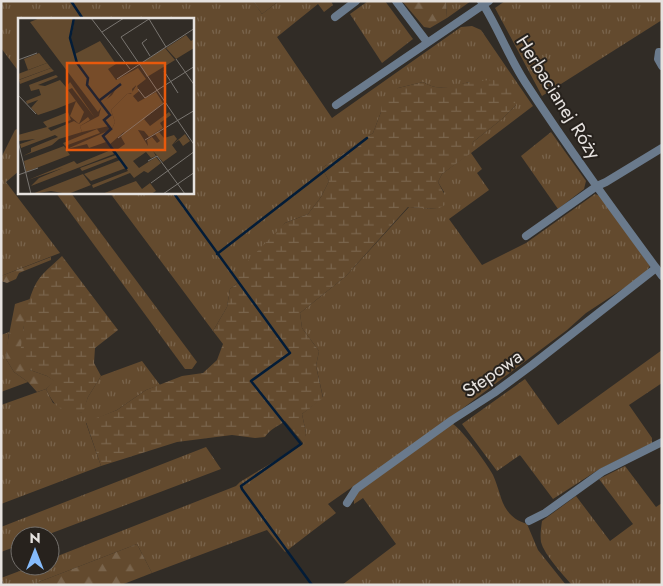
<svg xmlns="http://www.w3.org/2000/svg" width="663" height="586" viewBox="0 0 663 586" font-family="Jost,sans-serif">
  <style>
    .grass { fill: url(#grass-tufts) }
    .forest { fill: url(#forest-firs) }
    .wetland { fill: url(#wetland-marsh) }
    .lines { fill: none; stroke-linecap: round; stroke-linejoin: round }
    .stream { stroke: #031c37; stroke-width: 2.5 }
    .minor { stroke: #6a7a8c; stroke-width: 8 }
    .labels { text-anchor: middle; stroke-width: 4; stroke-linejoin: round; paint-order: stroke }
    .street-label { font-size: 19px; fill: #e6e2df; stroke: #27221d }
    .inset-river { fill: none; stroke: #031c37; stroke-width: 2.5 }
    .inset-road { fill: none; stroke: #797570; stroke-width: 1 }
    .view { fill: #e8590c; fill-opacity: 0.15; stroke: #e8590c; stroke-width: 2.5 }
    .inset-edge { fill: none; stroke: #e6e2df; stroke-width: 2.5 }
  </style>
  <defs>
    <pattern id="grass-tufts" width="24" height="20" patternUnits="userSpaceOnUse" patternTransform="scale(1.25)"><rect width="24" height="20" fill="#634a2e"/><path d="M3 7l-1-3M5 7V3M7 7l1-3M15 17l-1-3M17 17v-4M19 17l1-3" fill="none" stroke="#79644c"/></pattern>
    <pattern id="forest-firs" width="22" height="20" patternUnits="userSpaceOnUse" patternTransform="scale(1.25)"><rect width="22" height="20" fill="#634a2e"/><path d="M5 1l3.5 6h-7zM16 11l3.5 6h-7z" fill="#79644c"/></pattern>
    <pattern id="wetland-marsh" width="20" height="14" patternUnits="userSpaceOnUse" patternTransform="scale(1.25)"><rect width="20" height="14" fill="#634a2e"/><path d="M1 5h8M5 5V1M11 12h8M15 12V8" fill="none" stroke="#79644c"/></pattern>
  </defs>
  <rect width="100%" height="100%" fill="#312c26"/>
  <g class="grass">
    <path d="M1,1H253L262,14L279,1H331L333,5L324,12L318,4L277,37L332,118L461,27L472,26L481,30L533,106L471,153L482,169L477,173L489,190L449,219L482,265L526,243L595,194L600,196L650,266L644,275L586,313L567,330L438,427L328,504L336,513L285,552L267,530L152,573L137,544L31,585H4L1,578L33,566H50V559L236,486L240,482L303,444L306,433L302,414L323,397L316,366L319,351L302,328L300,313L346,276L409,207L437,209L444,192L438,182L442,174L470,153L473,142L502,119L516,105L469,82C453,87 439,92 423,82L398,88L381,112L373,133L322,168L329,181L321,197L308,214L285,223L239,282L230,289L227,307L213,331L110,193L192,192V19H19V72L1,48Z"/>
    <path d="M368,1H385L413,39L382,63L350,14Z"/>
    <path d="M446,1H471L447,18Z"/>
    <path d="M505,1H662V20L542,96L495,8Z"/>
    <path d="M19,128V171L6,182L60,253L1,276V158L15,130Z"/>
    <path d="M551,132L586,181L584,189L558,209L521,156Z"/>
    <path d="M56,193H71L197,362L192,369H185Z"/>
    <path d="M9,332L6,359L14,372L28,382L1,392V335Z"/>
    <path d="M662,350V383L629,405L652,438V443L598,470L553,499L520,455L497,471L462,424L525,379L558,425Z"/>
    <path d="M142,361L160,385L146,390L117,410L86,423L101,466L1,504V405L46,389L53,403L82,413L88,397L101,376Z"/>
    <path d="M451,423C459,425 488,465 493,475C503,497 500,515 527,524L538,550L566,585H342L396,544L363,498L354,504V495Z"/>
    <path d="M206,447L221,469L44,536H20V545L1,552V527Z"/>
    <path d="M625,466L656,507L662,503V585H572C563,575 544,554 541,542C540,535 541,528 542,521L576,496L610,541L633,524L599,479Z"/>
  </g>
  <g class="forest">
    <path d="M253,1H279L262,14Z"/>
    <path d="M402,1H446L447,18L430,28L424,27Z"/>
    <path d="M51,257V260L19,273L16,279L7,283L1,281V276Z"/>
    <path d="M30,299L23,330L30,370L47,376L55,381L46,389L37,392L28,382L14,372L6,359L7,345L15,304Z"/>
    <path d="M137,544L152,573L121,585H31Z"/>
  </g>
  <g class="wetland">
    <path d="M494,80L510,88L516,105L502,119L473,142L471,153L442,174L438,182L449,203L437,209L408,207L346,276L300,313L302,328L319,351L316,366L323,398L302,414L306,433L304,444L285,421C277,427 270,429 265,437L255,438L232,435L177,442L101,466L86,422L117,410L146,390L182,376L203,373L217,360L223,344L213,331L227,307L230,289L239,282L237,272L285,223L308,214L321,197L329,181L322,168L373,133L381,112L383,97L398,88L423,82C442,93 451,85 470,82C478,81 486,80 494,80Z"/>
    <path d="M62,256L118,330L95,348L94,363L101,376L88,397L83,413C61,411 56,410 46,389L54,381L47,376L30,370L20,358C22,336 26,292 42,275C48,268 56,262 62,256Z"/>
  </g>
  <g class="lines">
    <g class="stream">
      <path d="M71,1L83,19"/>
      <path d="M173,192L290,353L251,381L301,444L241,486L242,489L312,585"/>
      <path d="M217,254L367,138"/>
    </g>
    <g class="minor">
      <path d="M396,1L427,42"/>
      <path d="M481,1C498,27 508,56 525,82C568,148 615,212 662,276"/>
      <path d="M335,17L356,1"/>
      <path d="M659,52L658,59L662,66"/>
      <path d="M336,105L489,1"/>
      <path d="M526,236L597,186L606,182L662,148"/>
      <path d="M347,503L356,489L452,420L494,393L532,365L656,268"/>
      <path d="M529,521L545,513L602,472L662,442"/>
    </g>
  </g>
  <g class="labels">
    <g class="street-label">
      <text transform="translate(559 97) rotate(58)" y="7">Herbacianej Róży</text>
      <text transform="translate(492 373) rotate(-35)" y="7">Stepowa</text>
    </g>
  </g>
  <g transform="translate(18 18)">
    <rect width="176" height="176" fill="#312c26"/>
    <path d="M22,0H57L53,21L57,36L82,23L98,46L90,51L98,62L120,50L128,61L119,68L121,73L115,78L120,84L138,74L145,85L126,101L132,108L151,94L153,97L142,105L145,110L131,119L126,113L120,112L130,128L129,122L134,119L139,125L142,123L137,116L141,114L146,120L156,117L159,121L154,127L167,116L172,123L165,128L161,122L154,127L159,134L145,144L135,133L138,138L133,140L128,134L115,143L121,150L138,139L143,145L130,155L126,153L116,160L112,155L75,170L74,167L110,153L108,150L73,163L66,156L102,142L100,139L64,153L62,150L98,137L96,134L107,126L103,119L107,113L91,127L88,124L71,130L69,126L49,131L94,111L97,104L93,92L109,76H113L118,68V57L105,62L97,70L80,94L12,4ZM168,17L173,23L176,21V30L158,41L148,30ZM147,30L157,42L129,59L122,46ZM21,35L29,45L10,52L6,41ZM33,50L36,53L2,66L1,62ZM38,57L40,59L20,67L27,68L42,62L48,69L52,64L77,100L54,70L50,72L58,83L38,91L20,97L13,90L20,82L9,86L8,83L23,77L21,71L13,73L11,67ZM50,94L53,102L30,110L33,113L56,103L61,106L70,99L72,102L62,108L64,114L41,121L34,127L5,138L13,134V130L40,119L37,117L3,130L2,126L17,121L1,123L0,117L29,109L25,104ZM79,111L82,115L47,128L45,125ZM46,128L52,137L8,154L6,143ZM93,132L96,136L13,168L21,160L45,150L10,162L56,143L59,146ZM65,156L73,167L50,176L33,173L14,176ZM118,163L124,171L132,165L138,173L133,176H84Z" fill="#634a2e"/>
    <path d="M29,45L33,50L0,62V56Z" fill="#634a2e"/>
    <path d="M111,57H122L125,61L114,71L115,75L109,76L93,92L97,104L94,111L91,108L64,114L62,108L81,98L84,85L94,77L105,60ZM58,83L66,94L61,106L52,98Z" fill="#634a2e"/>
    <path class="inset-river" d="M56,0L52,20L59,45L70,60L69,67L92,97L86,102L93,111L85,118L109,151M82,82L103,66"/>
    <path class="inset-road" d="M73,0L112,51M84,14L106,0M129,21L124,25L132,38M148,29L131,1L103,19L177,128M158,41L177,68M0,42L19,35M146,53L160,75M99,61L177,10M120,71L127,80L177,48M0,77L18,96M100,120L146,85M127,122L177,92M0,123L13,176M130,143L139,138L167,176M0,157L20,150M133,165L177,133M145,176L177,154"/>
    <path class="view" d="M49,45H147V132H49Z"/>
    <rect width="176" height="176" class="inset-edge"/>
  </g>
  <rect width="663" height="586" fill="none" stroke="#e6e2df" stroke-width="5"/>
  <g transform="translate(35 551)"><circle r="24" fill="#27221d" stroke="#736f6b"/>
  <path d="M0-4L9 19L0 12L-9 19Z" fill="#85bbfb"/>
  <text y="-8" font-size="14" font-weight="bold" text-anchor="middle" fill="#e6e2df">N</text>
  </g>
</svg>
